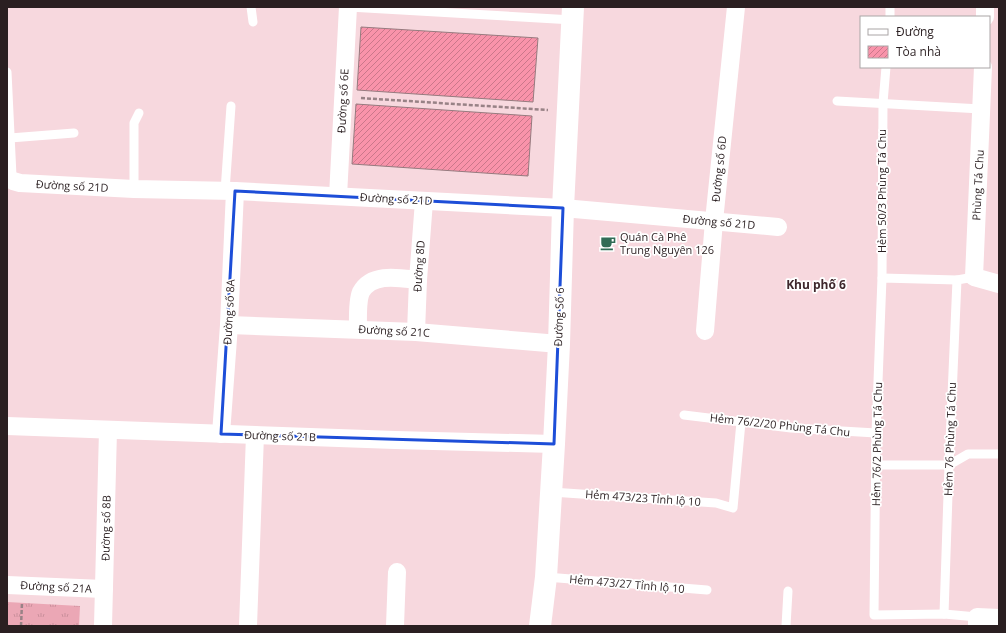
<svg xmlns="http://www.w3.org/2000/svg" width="1006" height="633" viewBox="0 0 1006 633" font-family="'Open Sans',sans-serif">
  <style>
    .park { fill: url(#park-tufts) }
    .building { fill: url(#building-hatch); stroke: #967b7f }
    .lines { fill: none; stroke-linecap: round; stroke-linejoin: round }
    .path { stroke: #988286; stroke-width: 2.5; stroke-dasharray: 4 2; stroke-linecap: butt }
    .service { stroke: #fff; stroke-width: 9 }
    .minor { stroke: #fff; stroke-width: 18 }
    .tertiary { stroke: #fff; stroke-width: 22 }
    .marked { fill: none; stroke: #1d4ed8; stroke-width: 3; stroke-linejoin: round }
    .labels { text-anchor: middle; stroke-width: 3.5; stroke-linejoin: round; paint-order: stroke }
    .street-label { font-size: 11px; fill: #2a1f21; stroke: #fff }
    .poi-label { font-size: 11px; fill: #2a1f21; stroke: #fff; text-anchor: start }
    .neighbourhood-label { font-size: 12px; font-weight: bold; fill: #3f282d; stroke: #fff }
  </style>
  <defs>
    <pattern id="park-tufts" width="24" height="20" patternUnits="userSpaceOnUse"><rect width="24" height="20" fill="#eba7b5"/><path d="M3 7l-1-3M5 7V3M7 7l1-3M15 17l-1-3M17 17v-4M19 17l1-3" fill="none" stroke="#ca8f9b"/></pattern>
    <pattern id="building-hatch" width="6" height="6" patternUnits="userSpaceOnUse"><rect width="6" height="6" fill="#f993aa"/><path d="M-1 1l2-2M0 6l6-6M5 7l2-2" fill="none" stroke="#ca778a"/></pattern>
  </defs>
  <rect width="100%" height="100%" fill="#f7d8de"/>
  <path class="park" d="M7,602L80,606L79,626H7Z"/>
  <g class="building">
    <path d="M361,27L538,38L533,102L357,90Z"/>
    <path d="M356,104L532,116L528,176L352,164Z"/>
  </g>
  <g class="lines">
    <g class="path">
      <path d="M361,98L548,110"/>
      <path d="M21,626L22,603"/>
    </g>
    <g class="service">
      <path d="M251,7L253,22"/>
      <path d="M349,7L573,20"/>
      <path d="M890,17V7"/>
      <path d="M7,72L12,176L13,181"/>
      <path d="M837,101L981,109"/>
      <path d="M10,138L74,133"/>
      <path d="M134,189V123L139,113"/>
      <path d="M225,191L231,106"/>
      <path d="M882,278L883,103L886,67"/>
      <path d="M957,280L882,278L876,433L874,615L944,614L977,617"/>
      <path d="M684,415L791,428L876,433"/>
      <path d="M876,465H949L968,454H999"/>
      <path d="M551,492L716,503L733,508L741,422"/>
      <path d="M546,577L707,590"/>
      <path d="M944,614L949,465L957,280L974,277"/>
      <path d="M786,626L788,591"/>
    </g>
    <g class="minor">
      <path d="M985,17V7"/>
      <path d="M983,67L974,277L999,284"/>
      <path d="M13,181L20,183L134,189L235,191L563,208L778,227"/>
      <path d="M338,196L348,7"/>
      <path d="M229,325L416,332L559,344"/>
      <path d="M358,329C358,319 357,301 361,292C372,272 400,278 418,280"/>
      <path d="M705,331L714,221L736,7"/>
      <path d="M416,332L418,280L424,201"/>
      <path d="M7,426L395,440L554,444"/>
      <path d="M221,434L229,325L235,191"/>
      <path d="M7,585L104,589"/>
      <path d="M103,626L108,430"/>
      <path d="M248,626L255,435"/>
      <path d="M395,626L397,572"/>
      <path d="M977,626V617L999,618"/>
    </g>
    <path class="tertiary" d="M540,626L546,577L554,444L559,344L563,208L573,7"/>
  </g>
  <path class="marked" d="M235,191L563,208L554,444L221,434Z"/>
  <defs>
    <symbol id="cafe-bare" viewBox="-9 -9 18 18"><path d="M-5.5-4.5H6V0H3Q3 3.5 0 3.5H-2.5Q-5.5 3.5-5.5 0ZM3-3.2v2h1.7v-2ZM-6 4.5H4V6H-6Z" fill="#316c56" stroke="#fff" stroke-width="2.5" paint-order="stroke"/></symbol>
  </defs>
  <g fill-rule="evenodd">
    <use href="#cafe-bare" x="597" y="232" width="22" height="22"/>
  </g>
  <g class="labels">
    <g class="street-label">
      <text transform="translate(343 101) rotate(-87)" y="4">Đường số 6E</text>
      <text transform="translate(719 169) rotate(-84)" y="4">Đường số 6D</text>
      <text transform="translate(978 185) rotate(-87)" y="4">Phùng Tá Chu</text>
      <text transform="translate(72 186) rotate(3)" y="4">Đường số 21D</text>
      <text transform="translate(882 191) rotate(-90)" y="4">Hẻm 50/3 Phùng Tá Chu</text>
      <text transform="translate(396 199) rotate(3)" y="4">Đường số 21D</text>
      <text transform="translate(719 222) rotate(5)" y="4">Đường số 21D</text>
      <text transform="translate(419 266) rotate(-86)" y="4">Đường 8D</text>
      <text transform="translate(229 312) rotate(-87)" y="4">Đường số 8A</text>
      <text transform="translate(559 317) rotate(-88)" y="4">Đường Số 6</text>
      <text transform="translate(394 331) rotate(3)" y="4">Đường số 21C</text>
      <text transform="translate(780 425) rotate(6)" y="4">Hẻm 76/2/20 Phùng Tá Chu</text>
      <text transform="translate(280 436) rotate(2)" y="4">Đường số 21B</text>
      <text transform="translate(950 439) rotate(-88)" y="4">Hẻm 76 Phùng Tá Chu</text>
      <text transform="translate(877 444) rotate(-89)" y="4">Hẻm 76/2 Phùng Tá Chu</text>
      <text transform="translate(643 498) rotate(4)" y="4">Hẻm 473/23 Tỉnh lộ 10</text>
      <text transform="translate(106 528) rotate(-89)" y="4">Đường số 8B</text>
      <text transform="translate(627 584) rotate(5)" y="4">Hẻm 473/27 Tỉnh lộ 10</text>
      <text transform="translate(56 587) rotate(3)" y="4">Đường số 21A</text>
    </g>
    <g class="poi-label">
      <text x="620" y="241">Quán Cà Phê<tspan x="620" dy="13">Trung Nguyên 126</tspan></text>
    </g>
    <g class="neighbourhood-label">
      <text x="816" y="289">Khu phố 6</text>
    </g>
  </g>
  <rect width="1006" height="633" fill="none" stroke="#2a1f21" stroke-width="16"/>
  <rect x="860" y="16" width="130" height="52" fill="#ffffff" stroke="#aaa5a6"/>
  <rect x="868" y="29" width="20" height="6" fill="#ffffff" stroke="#aaa5a6"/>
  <text x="896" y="36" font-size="12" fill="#2a1f21">Đường</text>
  <rect x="868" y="46" width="20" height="12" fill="url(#building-hatch)" stroke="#aaa5a6"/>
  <text x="896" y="56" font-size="12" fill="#2a1f21">Tòa nhà</text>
</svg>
